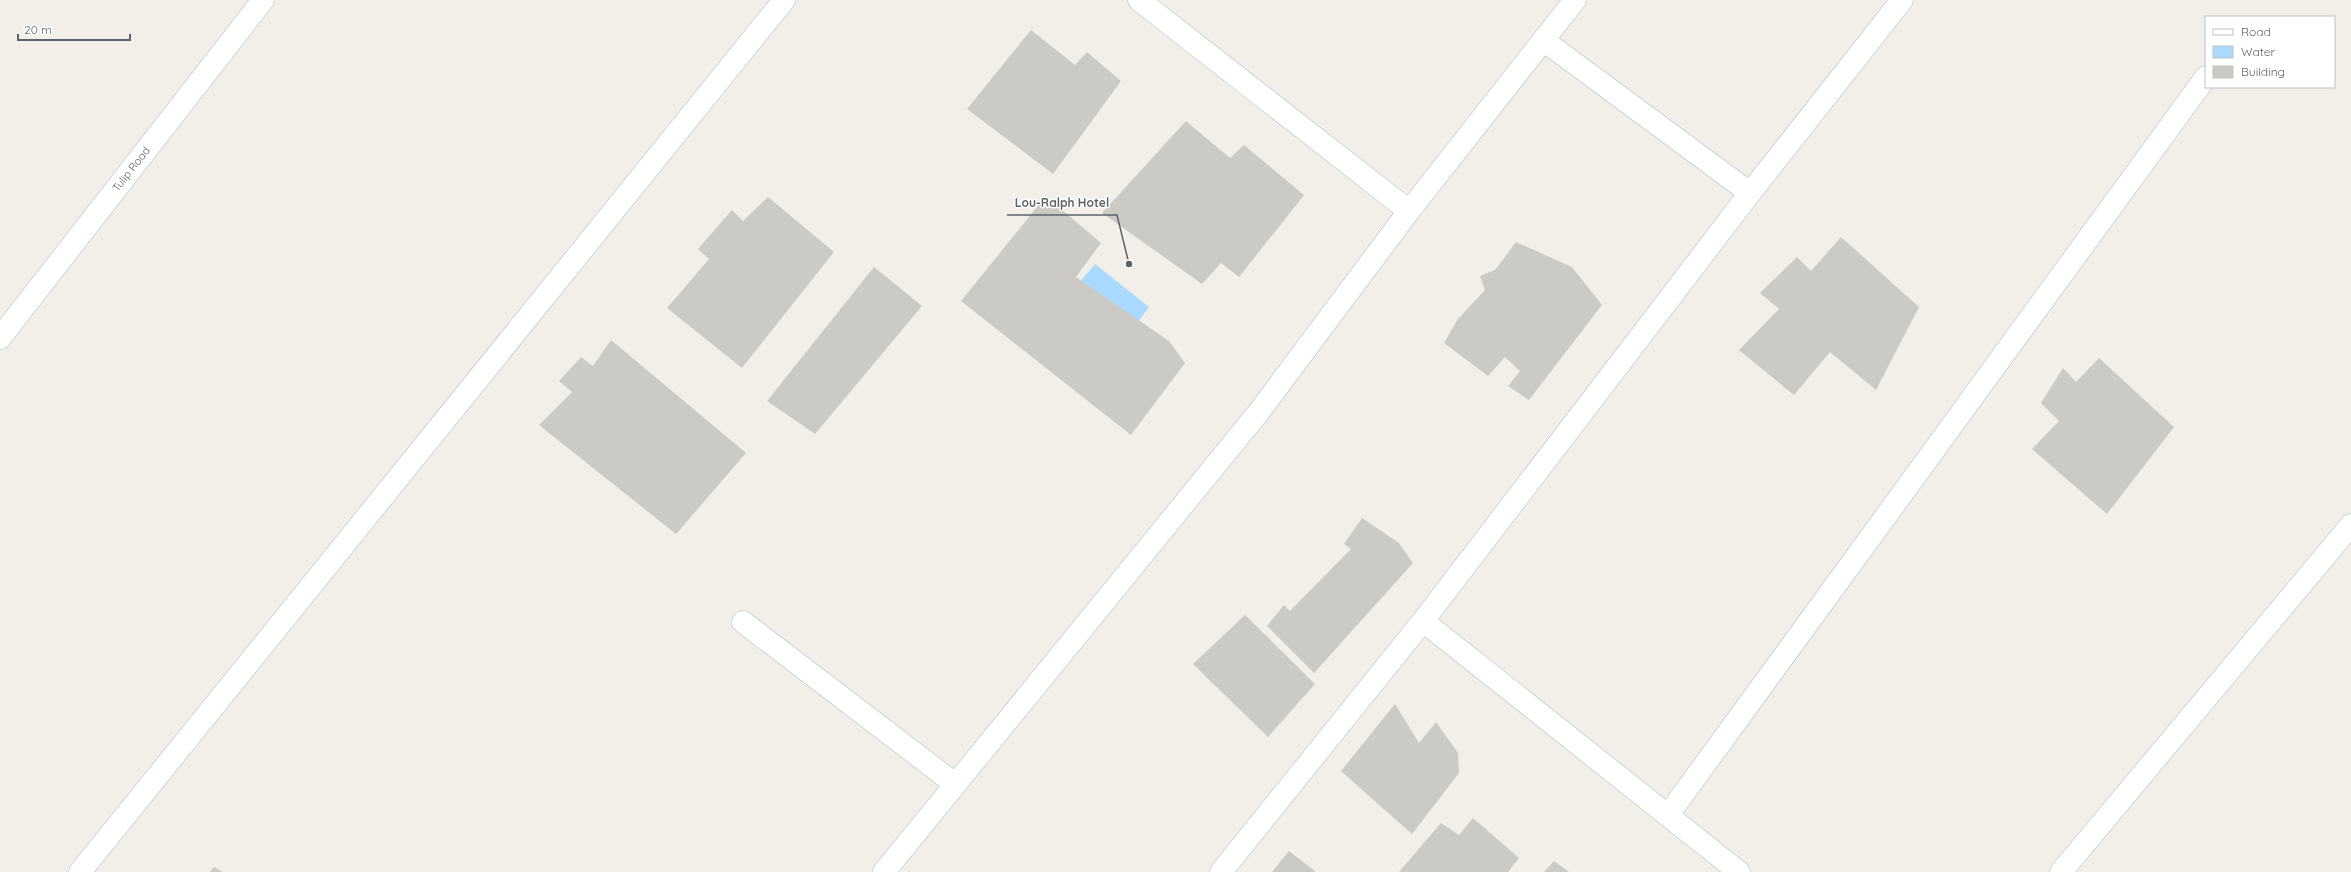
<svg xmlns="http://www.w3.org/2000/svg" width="2351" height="872" viewBox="0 0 2351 872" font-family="Quicksand,sans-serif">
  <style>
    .water { fill: #aadaff }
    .building { fill: #cccac5 }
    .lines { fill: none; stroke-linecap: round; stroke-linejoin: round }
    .minor-casing { stroke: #b5b8bc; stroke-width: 23 }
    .minor { stroke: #fff; stroke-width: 22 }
    .labels { text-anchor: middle; stroke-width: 3; stroke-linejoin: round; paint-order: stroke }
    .street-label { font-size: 11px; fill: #5f6368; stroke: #fff }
    .leader { fill: none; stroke: #5f6368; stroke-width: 1.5 }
    .callout-dot { fill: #5f6368; stroke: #fff; stroke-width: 1.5 }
    .callout-label { font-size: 12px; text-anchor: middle; font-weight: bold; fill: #5f6368; stroke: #fff; stroke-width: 3; stroke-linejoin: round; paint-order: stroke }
  </style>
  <rect width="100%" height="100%" fill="#f1efe8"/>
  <path class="water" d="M1095,264L1149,307L1128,336L1069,295Z"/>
  <g class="building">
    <path d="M1031,30L1075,65L1087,52L1121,81L1053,174L967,109Z"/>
    <path d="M1186,121L1230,158L1244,145L1304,195L1239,277L1221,263L1202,284L1102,213Z"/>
    <path d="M1046,196L1101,243L1076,277L1169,341L1185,363L1131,435L961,301Z"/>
    <path d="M768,197L834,252L742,368L667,308L709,259L698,249L732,210L743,221Z"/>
    <path d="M1841,237L1919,307L1876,390L1830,352L1794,395L1739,350L1779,309L1760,293L1797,257L1811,271Z"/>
    <path d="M1516,242L1572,267L1602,305L1529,400L1508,386L1520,371L1505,357L1488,376L1444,343L1457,320L1485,290L1480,276L1495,270Z"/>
    <path d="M874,267L922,306L815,434L767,401Z"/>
    <path d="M611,340L746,453L676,534L539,425L572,392L559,381L581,357L593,366Z"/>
    <path d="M2099,358L2174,427L2107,514L2032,449L2059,421L2041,403L2063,368L2076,382Z"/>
    <path d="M1362,518L1399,543L1413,563L1314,673L1267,626L1284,605L1290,611L1351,549L1344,544Z"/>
    <path d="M1245,615L1315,684L1268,737L1193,664Z"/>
    <path d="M1395,704L1419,743L1436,722L1458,753L1459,773L1412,834L1341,771Z"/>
    <path d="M1473,818L1519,858L1508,872H1399L1441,823L1459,835Z"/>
    <path d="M1289,851L1316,872H1272Z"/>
    <path d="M1554,861L1569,872H1544Z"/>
    <path d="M214,867L223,872H210Z"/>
  </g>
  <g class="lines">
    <defs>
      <g id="minor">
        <path d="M1139,0L1409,211"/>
        <path d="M1543,40L1750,193"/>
        <path d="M0,338L263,0"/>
        <path d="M1423,621L1739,872"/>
        <path d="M743,622L955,784"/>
        <path d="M1668,815L2206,77"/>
        <path d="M80,872L784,0"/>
        <path d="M884,872L1258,413L1409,211L1575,0"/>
        <path d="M1221,872L1423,621L1750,193L1902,0"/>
        <path d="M2061,872L2351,525"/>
      </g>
    </defs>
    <use href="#minor" class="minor-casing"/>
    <use href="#minor" class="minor"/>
  </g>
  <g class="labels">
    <g class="street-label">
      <text transform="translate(131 169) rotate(-52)" y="4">Tulip Road</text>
    </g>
  </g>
  <path class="leader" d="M1129 264L1117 215H1007"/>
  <circle class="callout-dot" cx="1129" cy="264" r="4"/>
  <g class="callout-label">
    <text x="1062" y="207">Lou-Ralph Hotel</text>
  </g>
  <rect x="2205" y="16" width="130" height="72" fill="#ffffff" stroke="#bfc1c3"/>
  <rect x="2213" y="29" width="20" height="6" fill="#ffffff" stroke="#bfc1c3"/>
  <text x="2241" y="36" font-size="12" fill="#5f6368">Road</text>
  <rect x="2213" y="46" width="20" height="12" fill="#aadaff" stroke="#bfc1c3"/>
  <text x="2241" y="56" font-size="12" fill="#5f6368">Water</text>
  <rect x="2213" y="66" width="20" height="12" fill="#cccac5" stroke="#bfc1c3"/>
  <text x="2241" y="76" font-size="12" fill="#5f6368">Building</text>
  <path d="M18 34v6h112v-6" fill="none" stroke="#5f6368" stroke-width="2"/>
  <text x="24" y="34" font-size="12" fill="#5f6368" stroke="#ffffff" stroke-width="3" paint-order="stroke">20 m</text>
</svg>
